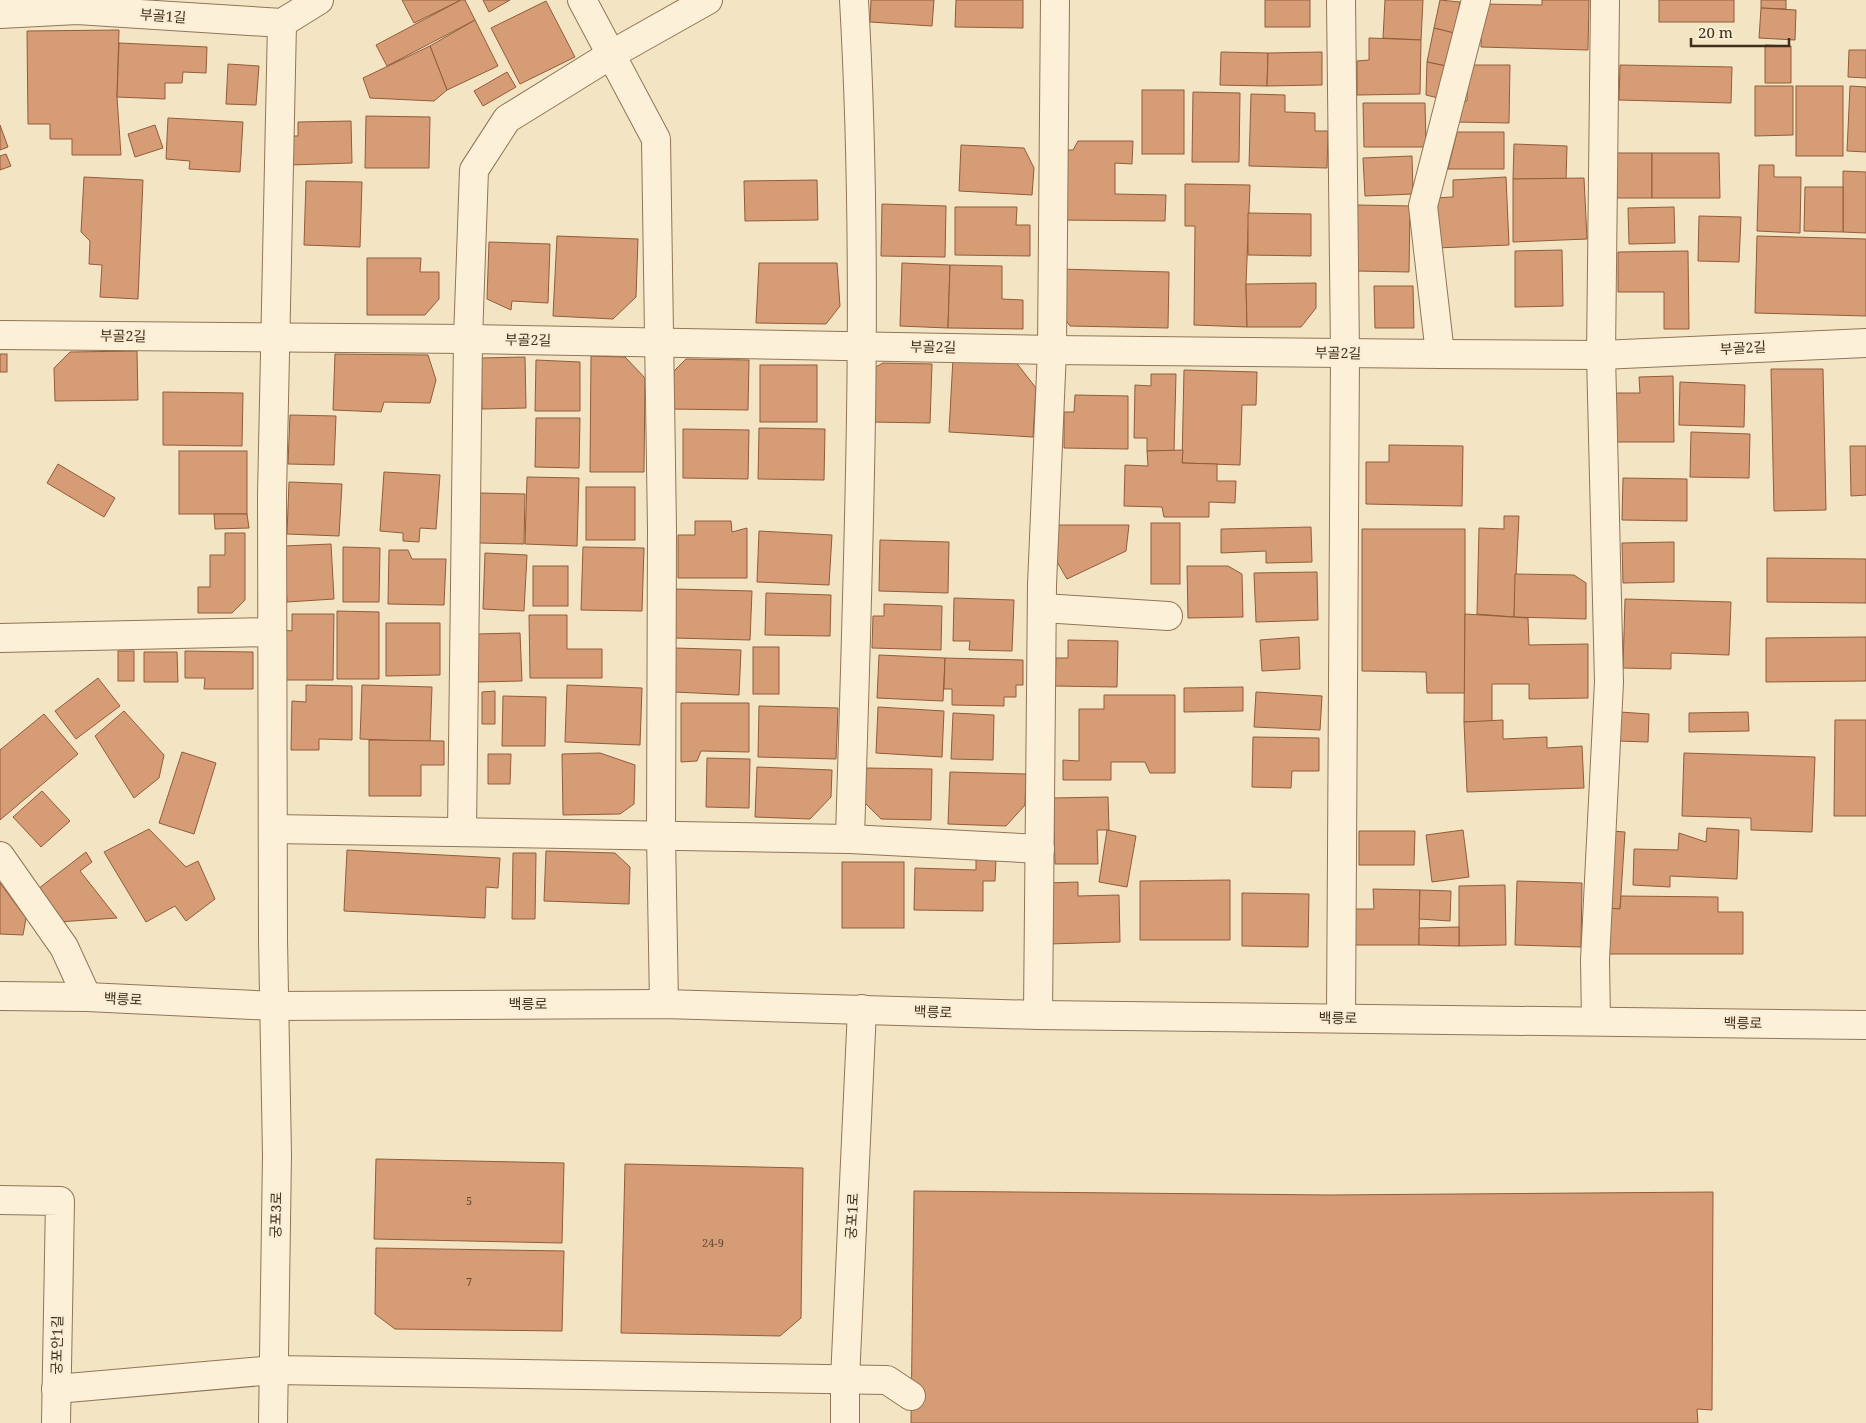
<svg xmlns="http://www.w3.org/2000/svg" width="1866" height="1423" viewBox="0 0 1866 1423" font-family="'Noto Serif','Noto Sans KR',serif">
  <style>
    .building { fill: #d69c75; stroke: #925c3a }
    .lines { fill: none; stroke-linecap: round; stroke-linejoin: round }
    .minor-casing { stroke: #907557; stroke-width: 30 }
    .minor { stroke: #fcf1d8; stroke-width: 28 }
    .labels { text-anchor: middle; stroke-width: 4.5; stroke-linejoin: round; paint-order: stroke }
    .number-label { font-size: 11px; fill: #654933 }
    .street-label { font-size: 14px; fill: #3f2d1d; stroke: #f9eed4 }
  </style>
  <rect width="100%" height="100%" fill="#f3e4c4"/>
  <g class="building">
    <path d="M402,0H461L414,23Z"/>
    <path d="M461,0H465L475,20L387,66L376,45Z"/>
    <path d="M483,0H510L489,12Z"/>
    <path d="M871,0H934L932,26L870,22Z"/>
    <path d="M956,0H1023V28L955,27Z"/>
    <rect x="1265" y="0" width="45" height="27"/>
    <path d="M1385,0H1423L1421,40L1383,38Z"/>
    <path d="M1440,0L1460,2L1454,33L1434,28Z"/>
    <path d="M1542,0H1589L1588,50L1481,47L1482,4L1542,5Z"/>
    <rect x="1659" y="0" width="75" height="22"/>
    <path d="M1761,0H1786V9L1761,8Z"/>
    <path d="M546,1L575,57L520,84L491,28Z"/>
    <path d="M1761,8L1796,10L1795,40L1759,38Z"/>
    <path d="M475,20L498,66L447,90L430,46Z"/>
    <path d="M1434,28L1454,33L1446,66L1427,62Z"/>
    <path d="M119,30L117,97L121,155H72V139H50V124H28L27,31Z"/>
    <path d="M1369,38L1421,40L1420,94L1357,95V61L1369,60Z"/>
    <path d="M119,43L207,47L206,73L183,72L182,83H165V99L117,97Z"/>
    <path d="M1765,45L1791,46V83H1765Z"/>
    <path d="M430,46L447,90L434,101L370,98L363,78Z"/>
    <path d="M1849,50H1866V78L1848,77Z"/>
    <path d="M1221,52L1268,53L1267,86L1220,85Z"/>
    <path d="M1322,52V85L1267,86L1268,53Z"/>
    <path d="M1427,62L1446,66L1438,98L1426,95Z"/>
    <path d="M228,64L259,66L256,105L226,104Z"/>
    <path d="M1467,65H1510L1509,123L1456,122V101H1467Z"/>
    <path d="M1620,65L1732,67L1731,103L1619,100Z"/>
    <path d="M507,72L516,87L483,106L474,91Z"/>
    <path d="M1755,86H1793V135L1755,136Z"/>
    <rect x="1796" y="86" width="47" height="70"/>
    <path d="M1850,86L1866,87V152L1847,151Z"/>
    <rect x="1142" y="90" width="42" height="64"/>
    <path d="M1193,92L1240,93L1239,162H1192Z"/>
    <path d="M1251,94L1285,95V112L1315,113V131H1328L1327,168L1249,166Z"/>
    <path d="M1363,103H1425L1426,147H1364Z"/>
    <path d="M366,116L430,117L429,168H365Z"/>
    <path d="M168,118L243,122L240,172L189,169L190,161L166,159Z"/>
    <path d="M351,121L352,163L289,165L288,136H298V122Z"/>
    <path d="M0,125L8,147L0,150Z"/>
    <path d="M155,125L163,148L135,157L128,134Z"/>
    <path d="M1457,132H1504V169H1448Z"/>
    <path d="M1078,141H1133L1132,164L1115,163V194L1166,195L1165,221L1059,220L1060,150H1073Z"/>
    <path d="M1514,144L1567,146L1566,180L1513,179Z"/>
    <path d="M961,145L1024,148L1034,168L1032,195L959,191Z"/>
    <rect x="1612" y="153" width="40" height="45"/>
    <path d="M1652,153H1719L1720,198H1652Z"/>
    <path d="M6,154L11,166L0,170V156Z"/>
    <path d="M1412,156L1413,194L1365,196L1363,158Z"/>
    <path d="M1759,165H1774V177H1801L1800,233L1757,231Z"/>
    <path d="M1843,171L1866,172V233L1843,232Z"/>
    <path d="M84,177L143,180L138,299L100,297L102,265L89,264L90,241L81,232Z"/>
    <path d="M1506,177L1509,245L1436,248L1433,198L1453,197V180Z"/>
    <path d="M1584,178L1587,239L1513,242V179Z"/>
    <path d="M817,180L818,220L745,221L744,181Z"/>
    <path d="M306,181L362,182L360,247L304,245Z"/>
    <path d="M1185,184L1250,185L1246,284L1247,327L1194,325L1195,226H1185Z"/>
    <path d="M1805,187H1843V232L1804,231Z"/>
    <path d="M882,204L946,206L945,257L881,256Z"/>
    <path d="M1357,205L1410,206L1409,272L1357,271Z"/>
    <path d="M955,207H1017L1016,225H1030V256L955,255Z"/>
    <path d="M1674,207L1675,243L1629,244L1628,208Z"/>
    <path d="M1248,213L1311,214V256L1248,255Z"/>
    <path d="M1699,216L1741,217L1739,262L1698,261Z"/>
    <path d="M557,236L638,239L636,297L613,319L553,316Z"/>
    <path d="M1757,236L1866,239V316L1755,313Z"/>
    <path d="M489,242L550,244L548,303L512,301L511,310L487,299Z"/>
    <path d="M1562,250L1563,306L1515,307V251Z"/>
    <path d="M1688,251L1689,329H1664V292H1618V252Z"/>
    <path d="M367,258H421L420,272H439V299L425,315H367Z"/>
    <path d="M759,263H837L840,306L826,324L756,323Z"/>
    <path d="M902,263L950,265L948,328L900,326Z"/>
    <path d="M950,265L1002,266V299L1023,300V329L948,328Z"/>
    <path d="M1059,269L1169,272L1168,328L1070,326L1058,309Z"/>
    <path d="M1316,283V308L1301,327H1247L1246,284Z"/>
    <path d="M1374,286H1413L1414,328H1375Z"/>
    <path d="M137,351L138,400L55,401L54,368L70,352Z"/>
    <rect x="0" y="354" width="7" height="18"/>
    <path d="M335,354L428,355L436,380L430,403L384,402L381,412L333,410Z"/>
    <path d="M591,356L625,357L645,378L644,472H590Z"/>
    <path d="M525,357L526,408L482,409L481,358Z"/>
    <path d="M953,358L1015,361L1036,388L1033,437L949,432Z"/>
    <path d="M686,359L749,360L748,410L669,409V376Z"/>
    <path d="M536,360L580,362V411H535Z"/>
    <path d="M883,363L932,364L930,423L871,422L872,369Z"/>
    <rect x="760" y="365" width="57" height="57"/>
    <path d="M1771,369H1823L1826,510L1774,511Z"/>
    <path d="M1184,370L1257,372L1256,405H1242L1240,465L1182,463Z"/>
    <path d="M1151,374H1176L1174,451H1147V438H1134L1135,385L1151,386Z"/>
    <path d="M1673,376L1674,442H1614L1613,393H1640L1639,377Z"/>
    <path d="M1680,382L1745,385L1744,427L1679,425Z"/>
    <path d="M163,392L243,393L242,446L163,445Z"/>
    <path d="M1075,395L1128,396V449L1064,448V412H1074Z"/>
    <path d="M290,415L336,416L334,465L288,464Z"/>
    <path d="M536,418H580L579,468L535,467Z"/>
    <path d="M759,428L825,429L824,480L758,479Z"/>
    <path d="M683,429L749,430L748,479L683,478Z"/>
    <path d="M1691,432L1750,434L1749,478L1690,477Z"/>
    <path d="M1389,445L1463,446L1462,506L1366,504V462H1389Z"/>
    <path d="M1850,446H1866V495L1851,496Z"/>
    <path d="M1183,450L1182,463L1217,464V481H1236L1235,503L1209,502V517H1164L1162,507L1124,506L1125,465L1148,466L1147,451Z"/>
    <rect x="179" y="451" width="68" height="63"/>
    <path d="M58,464L115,498L104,517L47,483Z"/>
    <path d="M384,472L440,475L436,529L420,528L419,542L403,541V533L380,531Z"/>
    <path d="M527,477L579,478L577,546L525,544Z"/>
    <path d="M1623,478L1687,479V521L1622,520Z"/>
    <path d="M289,482L342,484L339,536L287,534Z"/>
    <rect x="586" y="487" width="49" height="53"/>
    <path d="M480,493L525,494L524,544L479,543Z"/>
    <path d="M214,514H247L249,528L215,529Z"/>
    <path d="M1504,516H1519L1514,617L1477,614L1479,528L1504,529Z"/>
    <path d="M695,521H731L732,532L747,528V578H678V535H695Z"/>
    <rect x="1151" y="523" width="29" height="61"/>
    <path d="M1057,525H1129L1126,551L1067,579L1056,560Z"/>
    <path d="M1311,527L1312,562L1266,563V551L1221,553V529Z"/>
    <path d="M1362,529H1465V693H1427L1426,672L1362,671Z"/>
    <path d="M759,531L832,535L829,585L757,582Z"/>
    <path d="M225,533H245V600L232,613H198V587H210V555H225Z"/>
    <path d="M880,540L949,542L948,593L879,591Z"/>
    <path d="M1674,542V582L1623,583L1622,543Z"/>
    <path d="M331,544L334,599L287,602L284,546Z"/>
    <path d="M343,547L380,548L379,602H343Z"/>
    <path d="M583,547L644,548L642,611L581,610Z"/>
    <path d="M389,550H408L412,559H446L444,605L388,604Z"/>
    <path d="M485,553L527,555L524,611L483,609Z"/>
    <path d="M1767,558L1866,559V603L1767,602Z"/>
    <rect x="533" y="566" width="35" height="40"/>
    <path d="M1187,566H1228L1242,574L1243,617L1188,618Z"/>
    <path d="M1317,572L1318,620L1256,622L1254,573Z"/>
    <path d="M1515,574L1574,575L1586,583V619L1514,617Z"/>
    <path d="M675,589L752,591L750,640L674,638Z"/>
    <path d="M766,593L831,595L830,636L765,635Z"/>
    <path d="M954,598L1014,600L1012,651L969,650L970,641H953Z"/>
    <path d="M1625,599L1731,602L1729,655L1671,653V669L1623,668Z"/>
    <path d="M884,604L942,606L941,650L872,648L873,616H884Z"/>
    <path d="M337,611L379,612V679H337Z"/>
    <path d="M292,614H334L333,680H282V630L292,631Z"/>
    <path d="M1465,614L1528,618L1529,645L1588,644V698L1529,699V684H1492V722H1464Z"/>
    <path d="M529,615H567V649H602V678H530Z"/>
    <path d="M386,623H440V675L386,676Z"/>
    <path d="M520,633L522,681L478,682L476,634Z"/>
    <path d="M1299,637L1300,669L1262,671L1260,640Z"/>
    <path d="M1866,637V681L1766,682V638Z"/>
    <path d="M1068,640L1118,641L1117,687L1055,686L1056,658H1068Z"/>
    <rect x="753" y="647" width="26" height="47"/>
    <path d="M675,648L741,650L739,695L674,692Z"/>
    <rect x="118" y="651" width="16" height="30"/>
    <path d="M185,651L253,652V689H204L205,678H185Z"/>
    <path d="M144,652H177L178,682H144Z"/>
    <path d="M879,655L945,658L943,701L877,698Z"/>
    <path d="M945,658L1023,660V685H1016V697H1004V706L952,705V689H944Z"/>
    <path d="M98,678L120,706L76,739L55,711Z"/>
    <path d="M306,685L352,686V740L319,739V750H291L292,701L306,702Z"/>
    <path d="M362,685L432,687L430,742L360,739Z"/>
    <path d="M567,685L642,688L640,745L565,742Z"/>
    <path d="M1243,687V711L1184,712V688Z"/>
    <path d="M495,691V724H482V692Z"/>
    <path d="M1256,692L1322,696L1320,730L1254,727Z"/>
    <path d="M1104,695H1175V773H1150L1145,762H1111V780H1063V760L1079,761V709H1104Z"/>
    <path d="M503,696L546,697L545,746H502Z"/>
    <path d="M681,703H749V752L701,751L697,761L681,762Z"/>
    <path d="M759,706L838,708L836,759L758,757Z"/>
    <path d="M878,707L944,711L942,757L876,753Z"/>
    <path d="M124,711L164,755L159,778L134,798L95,736Z"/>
    <path d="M1620,712L1649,714L1648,742L1619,741Z"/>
    <path d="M1748,712L1749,731L1689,732V713Z"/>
    <path d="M953,713L994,715L993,760L951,759Z"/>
    <path d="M44,714L78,754L0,820V750Z"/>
    <path d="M1503,720V739L1547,737V748L1582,746L1584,788L1467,792L1464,722Z"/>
    <path d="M1835,720H1866V816H1834Z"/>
    <path d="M1253,737L1319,738V771H1292L1291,788L1252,787Z"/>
    <path d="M369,740L444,741V765H421V796H369Z"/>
    <path d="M182,752L216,763L194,834L159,823Z"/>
    <path d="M600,753L635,765L634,804L620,814L563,815L562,754Z"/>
    <path d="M1684,753L1815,757L1812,832L1751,830V818L1682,816Z"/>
    <path d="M488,754H511L510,784H488Z"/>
    <path d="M707,758L750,759L749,808L706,807Z"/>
    <path d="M757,767L832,770L831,797L810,819L755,817Z"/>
    <path d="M865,768L932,769L931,820L881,819L864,802Z"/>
    <path d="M950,772L1026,774L1025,805L1006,826L948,824Z"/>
    <path d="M42,791L70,821L41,847L13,817Z"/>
    <path d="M1108,797L1109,830H1097L1098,864H1055L1053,798Z"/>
    <path d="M1707,828L1739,830L1737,879L1670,876V887L1633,885L1634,849L1678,850L1679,833L1706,842Z"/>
    <path d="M149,829L186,867L198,861L215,899L186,921L175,906L146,922L104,852Z"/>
    <path d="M1107,830L1136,836L1127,887L1099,882Z"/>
    <path d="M1463,830L1469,877L1432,882L1426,835Z"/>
    <path d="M1599,830L1625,832L1620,909L1594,907Z"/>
    <path d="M1359,831H1415L1414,865H1359Z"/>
    <path d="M347,850L500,858L498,888L486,887L485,918L344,911Z"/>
    <path d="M546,851L615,853L630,867L629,904L544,901Z"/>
    <path d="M86,852L92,862L80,871L117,918L58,922L34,892Z"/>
    <path d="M513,853H536L535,919H512Z"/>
    <path d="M976,859H996L995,881H983V911L914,910L915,868L976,870Z"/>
    <rect x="842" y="862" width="62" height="66"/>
    <path d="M1230,880V940H1140V881Z"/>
    <path d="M1517,881L1582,883L1581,947L1515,945Z"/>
    <path d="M1078,882V896L1119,895L1120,942L1048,944L1047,883Z"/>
    <path d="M0,883L26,918L23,935L0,934Z"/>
    <path d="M1505,885L1506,945L1459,946V886Z"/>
    <path d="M1373,889L1420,890L1419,945H1352V909H1374Z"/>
    <path d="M1420,890L1451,891L1450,921L1419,919Z"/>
    <path d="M1242,893L1309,894L1308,947L1242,946Z"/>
    <path d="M1621,896L1718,897V912H1743V954H1607L1608,908L1620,909Z"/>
    <path d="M1459,927V946L1419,945V928Z"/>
    <path d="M376,1159L564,1163L562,1243L374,1239Z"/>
    <path d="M625,1164L803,1168L801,1318L780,1336L621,1333Z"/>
    <path d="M914,1191L1329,1195L1713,1192L1712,1410L1697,1409L1698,1423H911Z"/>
    <path d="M376,1248L564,1251L562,1331L395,1329L375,1314Z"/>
  </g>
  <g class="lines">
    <defs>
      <g id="minor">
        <path d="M582,0L656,139L662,529L661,835L664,1004"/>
        <path d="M1341,0L1345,353L1341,1018"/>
        <path d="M0,14L77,10L282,23L319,0"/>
        <path d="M0,335L468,339L1052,350L1440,354L1601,355L1866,343"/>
        <path d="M1440,354L1423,206L1476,0"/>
        <path d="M1043,608L1168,616"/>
        <path d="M0,638L272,632"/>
        <path d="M274,829L850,839L1040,849"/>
        <path d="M462,831L468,339L474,170L507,119L612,54L708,0"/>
        <path d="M850,839C858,559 870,279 854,0"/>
        <path d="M0,856L64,947L87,997"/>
        <path d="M0,996L87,997L274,1006L664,1004L1038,1015L1866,1025"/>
        <path d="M1038,1015L1042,585L1052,350L1055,0"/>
        <path d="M1596,1021L1595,960L1609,682L1601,355L1605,0"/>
        <path d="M0,1200L60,1201L56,1423"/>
        <path d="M56,1389L274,1370L887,1380L911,1396"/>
        <path d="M273,1423L277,1155L273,940L272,495L282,23"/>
        <path d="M845,1423V1380L862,1009"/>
      </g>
    </defs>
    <use href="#minor" class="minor-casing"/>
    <use href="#minor" class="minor"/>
  </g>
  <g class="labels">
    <g class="number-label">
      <text x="469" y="1205">5</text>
      <text x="713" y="1247">24-9</text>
      <text x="469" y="1286">7</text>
    </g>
    <g class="street-label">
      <text transform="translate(163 16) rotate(4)" y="5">부골1길</text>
      <text transform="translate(123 336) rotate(1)" y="5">부골2길</text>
      <text transform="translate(528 340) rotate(1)" y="5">부골2길</text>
      <text transform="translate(933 347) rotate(1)" y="5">부골2길</text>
      <text transform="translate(1743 348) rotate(-3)" y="5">부골2길</text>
      <text transform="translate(1338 353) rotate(1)" y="5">부골2길</text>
      <text transform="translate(123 999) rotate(3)" y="5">백릉로</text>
      <text x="528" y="1009">백릉로</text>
      <text transform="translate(933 1012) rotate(2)" y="5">백릉로</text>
      <text transform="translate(1338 1018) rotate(1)" y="5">백릉로</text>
      <text transform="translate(1743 1023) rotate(1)" y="5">백릉로</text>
      <text transform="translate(276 1215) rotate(-89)" y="5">궁포3로</text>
      <text transform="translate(852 1216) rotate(-87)" y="5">궁포1로</text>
      <text transform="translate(57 1345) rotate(-89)" y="5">궁포안1길</text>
    </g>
  </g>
  <path d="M1691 38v8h98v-8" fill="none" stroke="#3f2d1d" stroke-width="2.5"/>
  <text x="1698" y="38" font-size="15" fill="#3f2d1d" stroke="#f9eed4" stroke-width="4" paint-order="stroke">20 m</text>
</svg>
